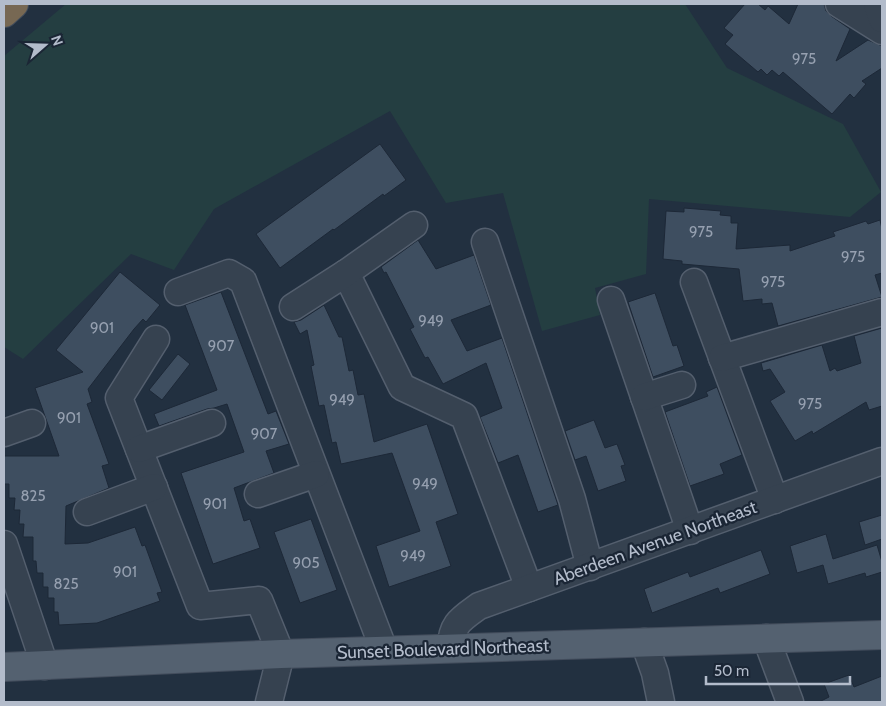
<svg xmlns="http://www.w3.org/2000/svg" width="886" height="706" viewBox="0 0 886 706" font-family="Cabin,sans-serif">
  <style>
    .green { fill: #243e41 }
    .building { fill: #3e4e60; stroke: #1d2837 }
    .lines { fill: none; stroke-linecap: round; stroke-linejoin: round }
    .minor-casing { stroke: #545f6e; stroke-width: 29 }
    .major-casing { stroke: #434d5c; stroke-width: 30 }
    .highway-casing { stroke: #414c5b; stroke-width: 30 }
    .minor { stroke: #364250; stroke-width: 26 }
    .major { stroke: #546170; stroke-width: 28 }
    .highway { stroke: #776853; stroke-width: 28 }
    .labels { text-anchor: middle; stroke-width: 4.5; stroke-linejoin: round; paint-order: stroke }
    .number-label { font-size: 15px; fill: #96a0b0 }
    .street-label { font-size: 18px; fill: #b3bccb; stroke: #1b2635 }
  </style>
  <rect width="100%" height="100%" fill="#223040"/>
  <path class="green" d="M66,4H685L727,68L843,124L881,192L850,217L649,199L646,274L595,288L600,315L542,331L503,193L446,203L390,111L214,209L174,270L131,254L23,359L4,347V56Z"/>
  <g class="building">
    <path d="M745,4H758L765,10L768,6L789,24L798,4H824L826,11L831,16L850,29L836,61L868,40L882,46V68L862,81L866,84L854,98L850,94L832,114L783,72L779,76L772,70L767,75L761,69L758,72L725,44L733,35L724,28Z"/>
    <path d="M380,144L406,180L384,196L383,194L334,230L333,229L280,268L256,234Z"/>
    <path d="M684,208L721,211L720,215L731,216V223H738L736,249L790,245V251L835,236L833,232L866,221L868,224L880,220L882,229V273L875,275L882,297L778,326L772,303L762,304V299L743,301L739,269L682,264V261L663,259L666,211L684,212Z"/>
    <path d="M418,240L436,269L474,255L491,305L451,320L467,351L502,338L558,505L538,512L518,455L498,463L480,417L502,408L486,363L443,384L428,357L425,358L410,329L414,327L386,272L384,273L381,267Z"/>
    <path d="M120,272L160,305L146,322L143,319L134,329L88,389L92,402L87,404L109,464L102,466L109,488L66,506L65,544L88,543L135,527L142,546L145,545L162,592L157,593L160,601L97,623L59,625L58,612H54V598H48V587H43V573H37L36,561H33V537H23L24,524H19L20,510H14L15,498H9V484H4V456H59L35,388L83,372L56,350Z"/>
    <path d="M221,292L268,414L276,411L289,444L266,451L274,473L234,488L244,521L250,519L260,548L213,564L181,473L244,452L227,404L214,408L207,409L159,426L154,414L217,390L185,305Z"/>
    <path d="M655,293L673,346L677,345L684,366L653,377L628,302Z"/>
    <path d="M324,305L339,337H342L349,371L353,370L358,395L364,394L374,442L427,424L458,514L436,522L451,566L389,587L376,546L420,531L392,453L341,464L336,442L332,443L324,405L319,406L311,366L314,365L307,330L300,334L294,322L301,320Z"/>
    <path d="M882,328V406L869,410L866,402L813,434L812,431L795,441L770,401L785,392L770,369L763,371L761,363L822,345L830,371L835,368L837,371L861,363L854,336Z"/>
    <path d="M178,354L190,364L162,400L149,390Z"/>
    <path d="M717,387L742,455L720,464L724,474L690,486L665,412L708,396L706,392Z"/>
    <path d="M594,420L605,448L617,444L625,465L621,466L626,481L598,491L586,456L575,460L565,431Z"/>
    <path d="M882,515V539L865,545L859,522Z"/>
    <path d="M311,519L337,590L300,603L274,532Z"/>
    <path d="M826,534L833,559L877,545L882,562V572L866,577L865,573L828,584L823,565L797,573L790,546Z"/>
    <path d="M761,550L770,574L720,593L718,588L652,613L644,589L688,572L690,577Z"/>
    <path d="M849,675L854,687L882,676V702H819L829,697L824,684Z"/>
  </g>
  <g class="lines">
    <defs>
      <g id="minor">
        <path d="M839,4L882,31"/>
        <path d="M877,4L882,19"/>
        <path d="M485,242L572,499L590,567"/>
        <path d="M346,273L402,387L464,416L529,588"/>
        <path d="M694,282L775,500"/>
        <path d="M178,292L229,273L243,281L384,650"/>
        <path d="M611,300L690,531"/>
        <path d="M293,307L346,273L414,225"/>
        <path d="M156,339L119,398L200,606L259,600L281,654L269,702"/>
        <path d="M722,358L882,312"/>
        <path d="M644,397L682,385"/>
        <path d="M4,433L32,423"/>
        <path d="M139,449L212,423"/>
        <path d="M258,494L316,474"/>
        <path d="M87,512L154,487"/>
        <path d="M4,544L45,666"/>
        <path d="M766,638L790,702"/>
        <path d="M644,642L655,673L661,702"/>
        <path d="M451,648C451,624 461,619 479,606L882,461"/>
      </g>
      <path id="major" d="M4,667L281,654L882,635"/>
      <path id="highway" d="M4,13L14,4"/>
    </defs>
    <use href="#minor" class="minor-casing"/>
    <use href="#major" class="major-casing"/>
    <use href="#highway" class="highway-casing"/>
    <use href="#minor" class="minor"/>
    <use href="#major" class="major"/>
    <use href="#highway" class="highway"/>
  </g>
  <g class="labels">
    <g class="number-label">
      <text x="804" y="64">975</text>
      <text x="701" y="237">975</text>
      <text x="853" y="262">975</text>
      <text x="773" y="287">975</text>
      <text x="431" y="326">949</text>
      <text x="102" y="333">901</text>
      <text x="221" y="351">907</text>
      <text x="342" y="405">949</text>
      <text x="810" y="409">975</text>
      <text x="69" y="423">901</text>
      <text x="264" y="439">907</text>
      <text x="425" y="489">949</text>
      <text x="33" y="501">825</text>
      <text x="215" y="509">901</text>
      <text x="413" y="561">949</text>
      <text x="306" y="568">905</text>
      <text x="125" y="577">901</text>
      <text x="66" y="589">825</text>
    </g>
    <g class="street-label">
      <text transform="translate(655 543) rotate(-20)" y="6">Aberdeen Avenue Northeast</text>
      <text transform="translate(443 649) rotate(-2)" y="6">Sunset Boulevard Northeast</text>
    </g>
  </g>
  <rect width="886" height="706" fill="none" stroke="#b3bccb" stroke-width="10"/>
  <g transform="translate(45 45) rotate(70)" stroke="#1b2635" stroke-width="4" paint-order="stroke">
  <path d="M0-4L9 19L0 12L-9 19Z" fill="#b3bccb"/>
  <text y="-8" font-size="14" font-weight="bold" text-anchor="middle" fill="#b3bccb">N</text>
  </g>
  <path d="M706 676v8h144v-8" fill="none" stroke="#b3bccb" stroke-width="2.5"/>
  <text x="714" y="676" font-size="15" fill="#b3bccb" stroke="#1b2635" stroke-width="4" paint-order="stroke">50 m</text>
</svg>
